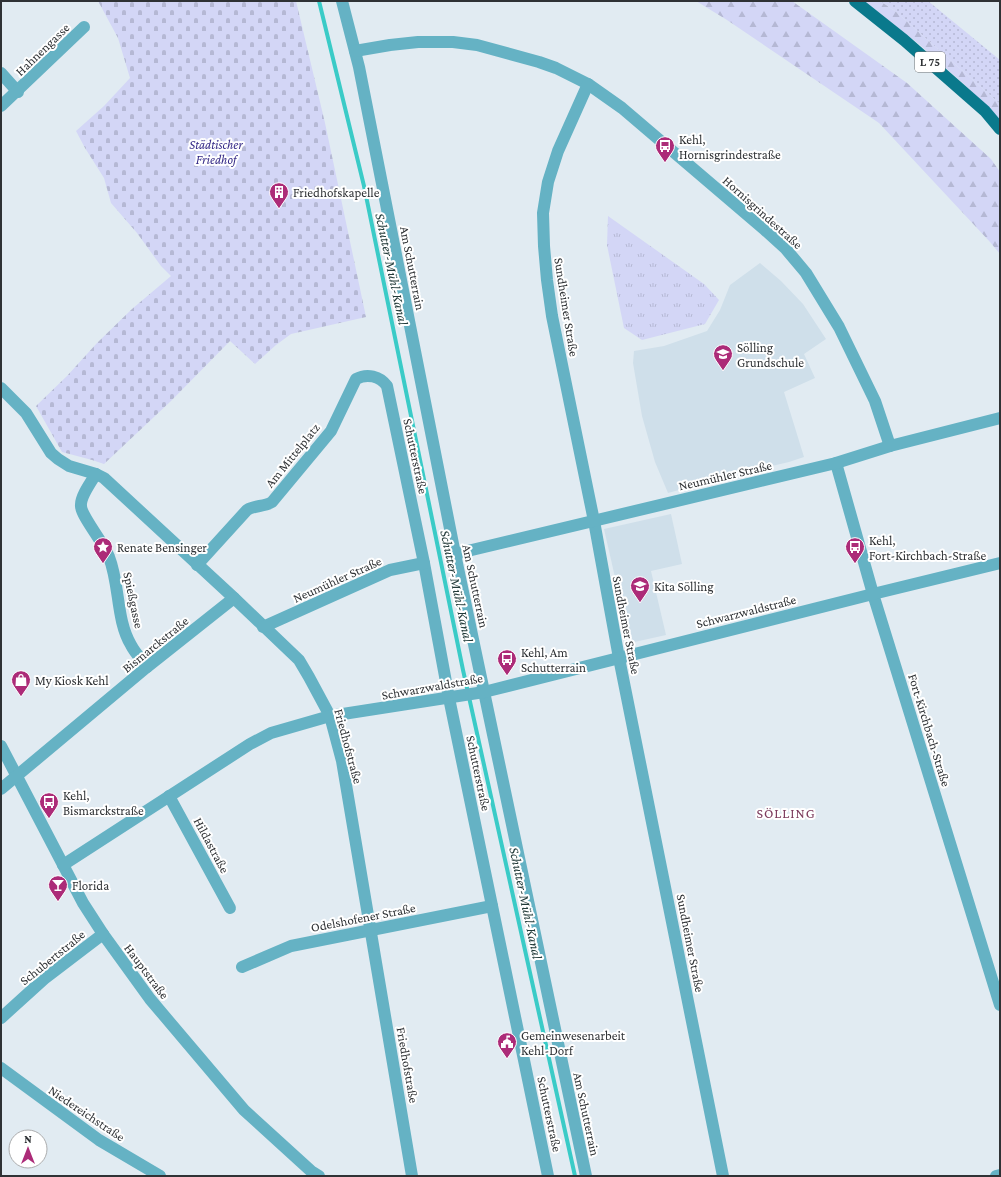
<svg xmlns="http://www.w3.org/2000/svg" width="1001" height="1177" viewBox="0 0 1001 1177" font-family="'Crimson Pro',serif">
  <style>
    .built { fill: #cfdfea }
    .grass { fill: url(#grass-dots) }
    .forest { fill: url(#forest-firs) }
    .cemetery { fill: url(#cemetery-stones) }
    .park { fill: url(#park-tufts) }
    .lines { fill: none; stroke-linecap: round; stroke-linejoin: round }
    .stream { stroke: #3acbc7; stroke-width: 4 }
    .minor { stroke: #65b2c4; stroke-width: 12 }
    .major { stroke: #0a798c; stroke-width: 12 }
    .labels { text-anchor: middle; stroke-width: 4; stroke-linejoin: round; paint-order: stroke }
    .shield { fill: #fff; stroke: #6d7072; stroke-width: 1 }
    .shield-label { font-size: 12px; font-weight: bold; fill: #2f3235 }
    .street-label { font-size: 13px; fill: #2f3235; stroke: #fff }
    .poi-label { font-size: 13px; fill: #2f3235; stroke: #fff; text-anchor: start }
    .park-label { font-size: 13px; font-style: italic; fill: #352a87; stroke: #fff }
    .water-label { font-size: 14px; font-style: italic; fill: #223a39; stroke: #fff }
    .neighbourhood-label { font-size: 14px; letter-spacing: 1px; fill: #7c3b5d; stroke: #fff }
  </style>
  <defs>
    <pattern id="grass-dots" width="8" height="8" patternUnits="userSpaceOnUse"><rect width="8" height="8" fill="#d3d6f6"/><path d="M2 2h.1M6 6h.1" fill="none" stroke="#b5b8d4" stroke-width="1.8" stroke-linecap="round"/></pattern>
    <pattern id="forest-firs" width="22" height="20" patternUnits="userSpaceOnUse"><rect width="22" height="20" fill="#d3d6f6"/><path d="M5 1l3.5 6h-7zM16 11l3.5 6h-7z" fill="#b5b8d4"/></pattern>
    <pattern id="cemetery-stones" width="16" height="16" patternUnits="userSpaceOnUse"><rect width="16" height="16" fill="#d3d6f6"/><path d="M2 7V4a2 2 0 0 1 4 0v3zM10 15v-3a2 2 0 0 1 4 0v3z" fill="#b5b8d4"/></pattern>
    <pattern id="park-tufts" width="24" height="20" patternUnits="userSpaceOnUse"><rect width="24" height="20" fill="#d3d6f6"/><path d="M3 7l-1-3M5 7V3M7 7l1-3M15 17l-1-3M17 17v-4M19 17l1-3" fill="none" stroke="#b5b8d4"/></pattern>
  </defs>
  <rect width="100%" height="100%" fill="#e1ebf2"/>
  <g class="built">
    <path d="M760,263L781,281L803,304L826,339L804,354L815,378L784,392L804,457L789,462L733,475L668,493L655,462L642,416L633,363L634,351L664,346L707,331L720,310L730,285Z"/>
    <path d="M671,514L682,564L651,571L666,635L630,643L604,529Z"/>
  </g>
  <path class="grass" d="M880,1H928L1000,60V104L895,11Z"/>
  <g class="forest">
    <path d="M696,1H792L907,83L991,159L1000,172V254L990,242L879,123L727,20Z"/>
    <path d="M864,1H880L895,11L1000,104V121L966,86L920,45Z"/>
  </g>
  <path class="cemetery" d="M98,1H296L325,123L366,317L291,334L276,345L255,364L230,341L171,401L104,464L92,460L62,452L36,406L67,376L97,343L132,309L171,276L161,266L137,233L111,203L104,178L85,148L76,131L104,106L130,78L118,38Z"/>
  <path class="park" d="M608,216L704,284L719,300L705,324L642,340L624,328L607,245Z"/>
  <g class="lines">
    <path class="stream" d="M319,1L364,186L463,670L575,1176"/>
    <g class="minor">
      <path d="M342,1L359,67L455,554L586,1176"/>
      <path d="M355,51L390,45L418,42H453L477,45L539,62L556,68L588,84L622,108L765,230L785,248L806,273L839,327L875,401L890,446"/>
      <path d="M1,73L18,92"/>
      <path d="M588,84L558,151L548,182L543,213L544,246L547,280L552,316L594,521L619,658L723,1176"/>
      <path d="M1,106L84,27"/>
      <path d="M1,388L26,413L51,453L58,459L69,466L96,474L104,478L234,598L299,660L309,677L330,716L342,761L412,1176"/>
      <path d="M836,463L873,594L1000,1005"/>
      <path d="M96,474C91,482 80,497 81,506C81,516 104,543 109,557C120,585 116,620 131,645C135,653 142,660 147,667"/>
      <path d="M455,554L836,463L890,446L1000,418"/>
      <path d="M197,565L247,510C255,505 264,507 272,502L331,431L356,379C367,373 380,376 387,386L424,563L449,698L548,1176"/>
      <path d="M263,627L390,570L424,563"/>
      <path d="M1,746L83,903L103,934L150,999L244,1110L311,1171L319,1176"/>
      <path d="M1,789L147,667L234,598"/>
      <path d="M169,796L230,908"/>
      <path d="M63,865L250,744L271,733L330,716L484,692L873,594L1000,563"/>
      <path d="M242,967L291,946L492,906"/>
      <path d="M1,1018L44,979L103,934"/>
      <path d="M1,1068L99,1140L160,1176"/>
      <path d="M996,1176L1000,1175"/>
    </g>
    <path class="major" d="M855,1L904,40L985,111L1000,129"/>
  </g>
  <defs>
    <symbol id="bus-pin" viewBox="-11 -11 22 30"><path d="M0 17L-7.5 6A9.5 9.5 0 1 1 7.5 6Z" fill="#ac2b78" stroke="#fff"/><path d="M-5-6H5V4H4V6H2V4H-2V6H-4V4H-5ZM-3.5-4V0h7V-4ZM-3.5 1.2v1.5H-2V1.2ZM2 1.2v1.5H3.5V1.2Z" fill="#fff"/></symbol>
    <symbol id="building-pin" viewBox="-11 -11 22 30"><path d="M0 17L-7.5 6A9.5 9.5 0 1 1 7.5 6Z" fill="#ac2b78" stroke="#fff"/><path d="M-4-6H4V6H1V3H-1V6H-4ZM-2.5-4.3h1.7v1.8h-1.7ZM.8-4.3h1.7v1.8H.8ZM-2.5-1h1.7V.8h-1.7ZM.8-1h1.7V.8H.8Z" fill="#fff"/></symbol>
    <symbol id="school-pin" viewBox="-11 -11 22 30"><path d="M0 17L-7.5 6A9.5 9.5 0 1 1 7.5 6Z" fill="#ac2b78" stroke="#fff"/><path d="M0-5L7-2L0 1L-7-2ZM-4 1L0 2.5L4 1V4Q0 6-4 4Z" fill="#fff"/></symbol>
    <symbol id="sight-pin" viewBox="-11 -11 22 30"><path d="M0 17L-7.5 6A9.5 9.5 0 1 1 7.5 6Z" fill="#ac2b78" stroke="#fff"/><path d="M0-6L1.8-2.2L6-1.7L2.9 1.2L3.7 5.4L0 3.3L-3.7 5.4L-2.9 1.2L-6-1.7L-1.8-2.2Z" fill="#fff"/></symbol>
    <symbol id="shop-pin" viewBox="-11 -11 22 30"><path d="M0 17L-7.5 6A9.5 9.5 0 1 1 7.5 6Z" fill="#ac2b78" stroke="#fff"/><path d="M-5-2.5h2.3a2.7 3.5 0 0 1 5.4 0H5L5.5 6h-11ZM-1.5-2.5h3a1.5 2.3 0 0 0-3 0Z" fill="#fff"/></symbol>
    <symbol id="bar-pin" viewBox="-11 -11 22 30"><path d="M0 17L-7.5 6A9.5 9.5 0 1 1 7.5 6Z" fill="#ac2b78" stroke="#fff"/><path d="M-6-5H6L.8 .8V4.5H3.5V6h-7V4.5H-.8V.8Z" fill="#fff"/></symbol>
    <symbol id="civic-pin" viewBox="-11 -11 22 30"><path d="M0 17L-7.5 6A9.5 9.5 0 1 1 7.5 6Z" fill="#ac2b78" stroke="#fff"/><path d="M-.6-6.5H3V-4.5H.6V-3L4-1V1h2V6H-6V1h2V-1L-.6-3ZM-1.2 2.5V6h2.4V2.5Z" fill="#fff"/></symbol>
  </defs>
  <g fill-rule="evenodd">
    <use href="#bus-pin" x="654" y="135" width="22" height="30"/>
    <use href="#building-pin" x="268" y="181" width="22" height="30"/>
    <use href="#school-pin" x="712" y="343" width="22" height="30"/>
    <use href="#sight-pin" x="92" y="536" width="22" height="30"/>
    <use href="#bus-pin" x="844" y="536" width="22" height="30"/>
    <use href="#school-pin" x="629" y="575" width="22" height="30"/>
    <use href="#bus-pin" x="496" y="648" width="22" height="30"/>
    <use href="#shop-pin" x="10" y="669" width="22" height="30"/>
    <use href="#bus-pin" x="38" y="791" width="22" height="30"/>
    <use href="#bar-pin" x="47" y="874" width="22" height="30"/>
    <use href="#civic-pin" x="496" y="1031" width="22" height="30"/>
  </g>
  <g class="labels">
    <rect class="shield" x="915" y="52" width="30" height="20" rx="3"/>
    <g class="shield-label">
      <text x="930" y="66">L 75</text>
    </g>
    <g class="street-label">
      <text transform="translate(42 49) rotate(-44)" y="5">Hahnengasse</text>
      <text transform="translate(763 212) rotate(42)" y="5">Hornisgrindestraße</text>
      <text transform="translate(413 268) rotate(79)" y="5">Am Schutterrain</text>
      <text transform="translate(567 307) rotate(81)" y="5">Sundheimer Straße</text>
      <text transform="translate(292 455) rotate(-51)" y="5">Am Mittelplatz</text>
      <text transform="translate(416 456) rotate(78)" y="5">Schutterstraße</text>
      <text transform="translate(725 475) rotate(-13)" y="5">Neumühler Straße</text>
      <text transform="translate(337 579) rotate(-24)" y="5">Neumühler Straße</text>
      <text transform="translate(476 586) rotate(78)" y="5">Am Schutterrain</text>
      <text transform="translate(134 600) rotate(78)" y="5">Spießgasse</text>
      <text transform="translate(746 611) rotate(-14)" y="5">Schwarzwaldstraße</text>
      <text transform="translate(627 625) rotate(79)" y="5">Sundheimer Straße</text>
      <text transform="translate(155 644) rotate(-39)" y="5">Bismarckstraße</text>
      <text transform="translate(432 686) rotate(-10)" y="5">Schwarzwaldstraße</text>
      <text transform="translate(930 730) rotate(73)" y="5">Fort-Kirchbach-Straße</text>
      <text transform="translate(349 746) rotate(75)" y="5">Friedhofstraße</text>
      <text transform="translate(479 773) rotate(78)" y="5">Schutterstraße</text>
      <text transform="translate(212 845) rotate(62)" y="5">Hildastraße</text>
      <text transform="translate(363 917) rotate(-11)" y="5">Odelshofener Straße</text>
      <text transform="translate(691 943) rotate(79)" y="5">Sundheimer Straße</text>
      <text transform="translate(52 957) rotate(-39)" y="5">Schubertstraße</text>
      <text transform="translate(147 971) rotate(53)" y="5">Hauptstraße</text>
      <text transform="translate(408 1065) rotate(80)" y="5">Friedhofstraße</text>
      <text transform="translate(87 1113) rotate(34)" y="5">Niedereichstraße</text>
      <text transform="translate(550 1114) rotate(78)" y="5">Schutterstraße</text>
      <text transform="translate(587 1114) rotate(78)" y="5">Am Schutterrain</text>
    </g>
    <g class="poi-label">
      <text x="679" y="144">Kehl,<tspan x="679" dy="15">Hornisgrindestraße</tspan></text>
      <text x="293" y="197">Friedhofskapelle</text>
      <text x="737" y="352">Sölling<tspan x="737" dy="15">Grundschule</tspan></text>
      <text x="869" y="545">Kehl,<tspan x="869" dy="15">Fort-Kirchbach-Straße</tspan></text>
      <text x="117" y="552">Renate Bensinger</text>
      <text x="654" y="591">Kita Sölling</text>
      <text x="521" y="657">Kehl, Am<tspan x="521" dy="15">Schutterrain</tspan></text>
      <text x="35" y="685">My Kiosk Kehl</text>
      <text x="63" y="800">Kehl,<tspan x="63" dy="15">Bismarckstraße</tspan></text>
      <text x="72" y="890">Florida</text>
      <text x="521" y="1040">Gemeinwesenarbeit<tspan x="521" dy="15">Kehl-Dorf</tspan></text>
    </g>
    <g class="park-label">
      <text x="216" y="149">Städtischer<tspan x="216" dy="15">Friedhof</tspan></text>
    </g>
    <g class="water-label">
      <text transform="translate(392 269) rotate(78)" y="5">Schutter-Mühl-Kanal</text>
      <text transform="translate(457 586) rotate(78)" y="5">Schutter-Mühl-Kanal</text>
      <text transform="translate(526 903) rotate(78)" y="5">Schutter-Mühl-Kanal</text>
    </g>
    <g class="neighbourhood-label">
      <text x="786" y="818">SÖLLING</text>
    </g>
  </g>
  <rect width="1001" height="1177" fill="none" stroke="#2f3235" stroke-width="4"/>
  <g transform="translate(28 1149)"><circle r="19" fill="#ffffff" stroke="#acadae"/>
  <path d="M0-3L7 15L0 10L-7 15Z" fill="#ac2b78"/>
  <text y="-6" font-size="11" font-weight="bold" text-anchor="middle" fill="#2f3235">N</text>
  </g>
</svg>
